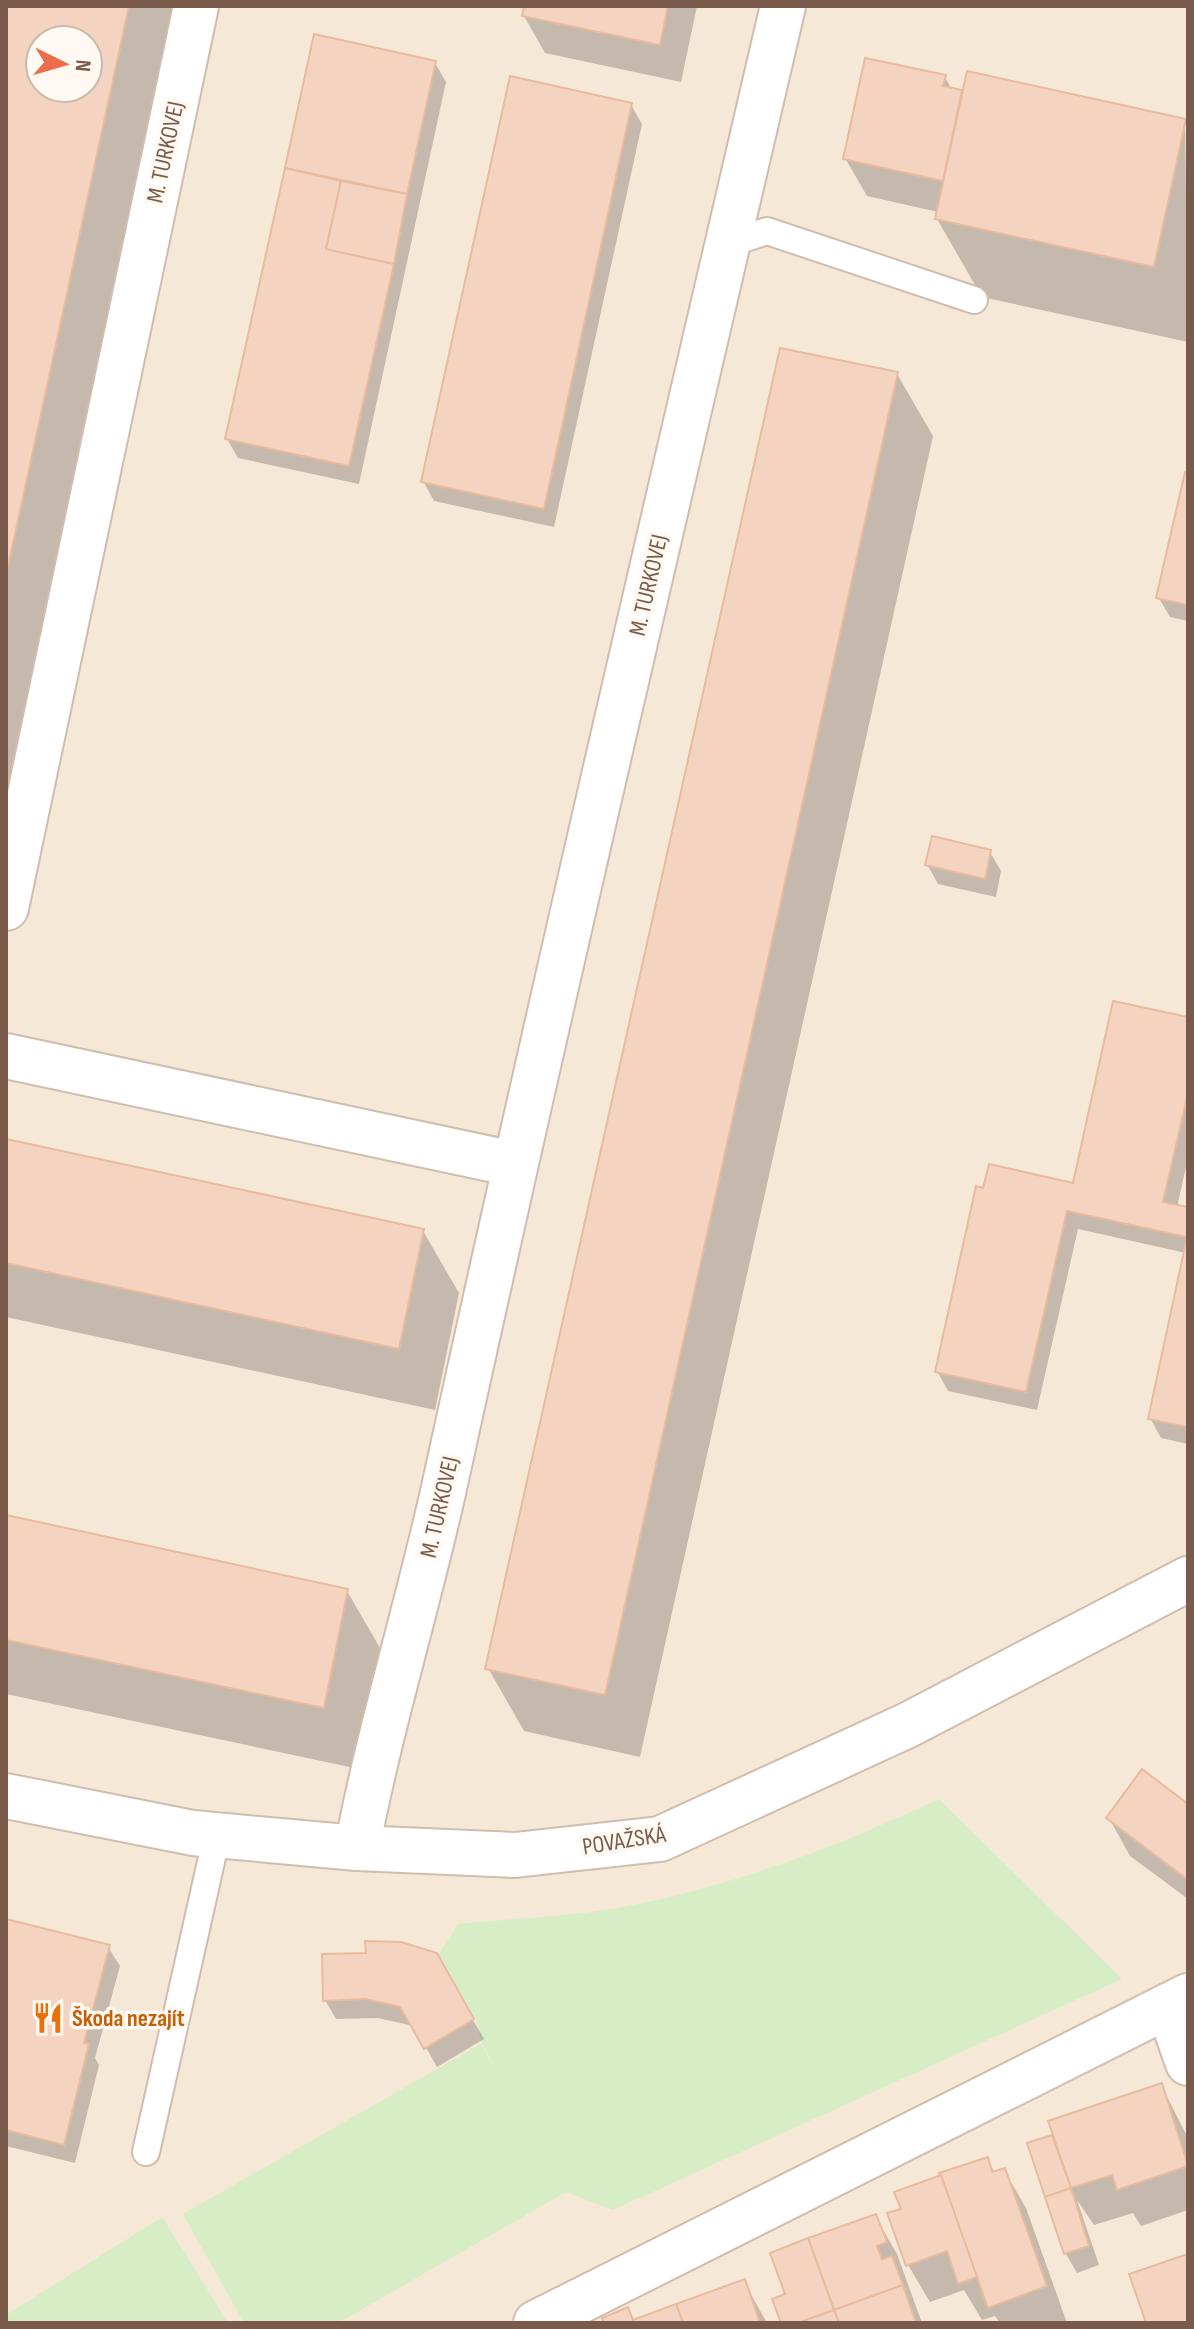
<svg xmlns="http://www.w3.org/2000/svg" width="1194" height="2329" viewBox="0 0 1194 2329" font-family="'Sofia Sans Condensed',sans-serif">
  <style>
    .residential { fill: #f6e8d7; fill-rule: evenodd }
    .green { fill: #d6edc6 }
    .shadow { fill: #0003; fill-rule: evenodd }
    .building { fill: #f4d4c0; stroke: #e8bb9f; stroke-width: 2; fill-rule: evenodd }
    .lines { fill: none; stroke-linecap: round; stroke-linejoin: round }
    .service-casing { stroke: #d1bdae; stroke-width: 30 }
    .minor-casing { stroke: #d1bdae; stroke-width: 48 }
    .service { stroke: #fff; stroke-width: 26 }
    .minor { stroke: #fff; stroke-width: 44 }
    .labels { text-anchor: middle; stroke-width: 7; stroke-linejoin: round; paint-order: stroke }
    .street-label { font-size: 24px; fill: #7a5b4b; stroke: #fff9f1 }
    .food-label { font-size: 24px; font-weight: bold; fill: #c56008; stroke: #fff9f1; text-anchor: start }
  </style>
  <rect width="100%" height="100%" fill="#fdf6ea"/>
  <path class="residential" d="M6,6H1188V2323H6ZM40,40H88V88H40Z"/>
  <g class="green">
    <path d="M939,1799L1122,1979L613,2210L566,2192L338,2323H244L183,2214L481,2044L498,2073L482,2043L475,2018L439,1954L458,1924C514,1918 572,1917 628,1906C735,1885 840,1846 939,1799Z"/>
    <path d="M162,2217L228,2323H6V2315Z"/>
  </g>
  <g class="shadow">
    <path d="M6,6H178L6,801ZM40,40H88V88H40Z"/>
    <path d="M526,6H697L681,82L545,53L524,16Z"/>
    <path d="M315,37L435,63L446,82L359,484L238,458L227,439Z"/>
    <path d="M945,77L952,90L963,97L1185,121L1188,342L982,297L937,219L938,212L867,196L845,158Z"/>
    <path d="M631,105L642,124L554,527L434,501L423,481Z"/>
    <path d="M897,374L933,436L640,1757L524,1731L488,1668Z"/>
    <path d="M1188,475V621L1170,617L1159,598Z"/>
    <path d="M990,852L1001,871L996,897L938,884L927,864Z"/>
    <path d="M1188,1020V1158L1177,1207L1188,1209V1444L1161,1438L1150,1418L1186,1253L1078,1229L1037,1410L948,1391L937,1371L1074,1185Z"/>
    <path d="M6,1141L423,1231L459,1293L435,1410L6,1317Z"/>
    <path d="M6,1517L347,1591L383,1653L359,1769L6,1694Z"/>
    <path d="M1188,1806V1899L1130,1856L1109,1818Z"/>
    <path d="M6,1921L108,1947L120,1966L95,2058L99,2065L75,2163L6,2146Z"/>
    <path d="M436,1956L484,2039L437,2067L414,2026L378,2018L336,2019L325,2000Z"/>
    <path d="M1161,2085L1188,2138V2210L1141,2226L1133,2213L1094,2225L1077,2200L1099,2265L1077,2273L1066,2254L1029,2144L1052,2137L1057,2146Z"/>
    <path d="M987,2159L995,2173L1004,2170L1026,2208L1067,2323H1000L995,2316L982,2320L964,2290L930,2302L908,2265L903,2210Z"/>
    <path d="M875,2216L897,2254L922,2323H783L787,2296Z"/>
    <path d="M744,2282L767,2323H597L627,2310L634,2321Z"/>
  </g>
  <g class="building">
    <path d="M6,6H129L6,576ZM40,40H88V88H40Z"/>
    <path d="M524,6H668L660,45L522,16Z"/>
    <path d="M314,34L436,61L407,194L285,168Z"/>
    <path d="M865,58L946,75L943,86L962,90L943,181L843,159Z"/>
    <path d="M967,71L1186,119L1154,267L935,219Z"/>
    <path d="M510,76L632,103L544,509L421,482Z"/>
    <path d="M285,168L341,181L326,249L394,264L349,466L225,439Z"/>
    <path d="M341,181L407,194L394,264L326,249Z"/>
    <path d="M780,348L898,372L605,1695L485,1669Z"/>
    <path d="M1185,472L1188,473V605L1156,598Z"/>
    <path d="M932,836L991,850L985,879L925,865Z"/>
    <path d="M1113,1001L1188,1017V1093L1163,1202L1188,1207V1427L1148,1419L1187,1237L1067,1211L1026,1392L935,1372L976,1186L983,1188L989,1164L1073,1183Z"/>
    <path d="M6,1139L424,1229L399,1349L6,1263Z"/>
    <path d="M6,1515L348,1589L324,1708L6,1640Z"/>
    <path d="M1142,1769L1188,1804V1880L1106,1818Z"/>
    <path d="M6,1919L110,1945L84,2043L89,2044L64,2145L6,2130Z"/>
    <path d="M365,1941L401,1942L437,1953L474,2019L424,2049L400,2007L365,1999L323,2001L322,1954L366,1953Z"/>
    <path d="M1162,2083L1188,2166L1117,2190L1112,2175L1071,2188L1048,2121Z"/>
    <path d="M1052,2135L1071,2188L1045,2197L1027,2143Z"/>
    <path d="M988,2157L992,2172L1005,2168L1047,2286L988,2308L939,2173Z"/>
    <path d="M941,2175L977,2277L958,2284L947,2251L906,2266L887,2213L901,2209L894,2192Z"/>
    <path d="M1071,2188L1089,2246L1064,2254L1045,2197Z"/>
    <path d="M876,2214L887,2242L877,2246L882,2259L892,2256L903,2285L834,2310L808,2238Z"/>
    <path d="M808,2238L834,2310L798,2323H781L772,2299L785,2294L770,2253Z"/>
    <path d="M1188,2254V2323H1146L1129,2274Z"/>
    <path d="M745,2279L760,2323H683L676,2304Z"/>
    <path d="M903,2285L916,2323H839L834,2310Z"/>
    <path d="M676,2304L683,2323H604L602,2318L628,2307L633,2320Z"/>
    <path d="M834,2310L839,2323H798Z"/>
  </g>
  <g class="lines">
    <defs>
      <g id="service">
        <path d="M727,244L767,231L974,300"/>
        <path d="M146,2152L217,1835"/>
      </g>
      <g id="minor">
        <path d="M6,908L196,6"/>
        <path d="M6,1056L514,1164"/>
        <path d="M6,1796L193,1833L357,1848L515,1855L660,1839L908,1725L1188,1579"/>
        <path d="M357,1848C380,1727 417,1609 444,1488C552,993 668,500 783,6"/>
        <path d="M1168,2006L1188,2063"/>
        <path d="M536,2323L1188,1996"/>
      </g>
    </defs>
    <use href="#service" class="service-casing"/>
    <use href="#minor" class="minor-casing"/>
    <use href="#service" class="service"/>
    <use href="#minor" class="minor"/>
  </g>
  <defs>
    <symbol id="restaurant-bare" viewBox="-9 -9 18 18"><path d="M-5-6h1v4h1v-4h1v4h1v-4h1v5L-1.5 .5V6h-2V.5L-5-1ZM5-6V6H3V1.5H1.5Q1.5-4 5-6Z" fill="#e8710a" stroke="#fff9f1" stroke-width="2.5" paint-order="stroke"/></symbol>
  </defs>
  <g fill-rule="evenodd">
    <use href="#restaurant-bare" x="26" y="1996" width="44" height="44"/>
  </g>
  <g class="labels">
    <g class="street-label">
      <text transform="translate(165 152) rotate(-78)" y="8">M. TURKOVEJ</text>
      <text transform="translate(648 585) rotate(-77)" y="8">M. TURKOVEJ</text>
      <text transform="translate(439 1507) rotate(-77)" y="8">M. TURKOVEJ</text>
      <text transform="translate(624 1840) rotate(-9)" y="8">POVAŽSKÁ</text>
    </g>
    <g class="food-label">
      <text x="72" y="2026">Škoda nezajít</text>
    </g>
  </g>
  <rect width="1194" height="2329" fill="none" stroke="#7a5b4b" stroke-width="16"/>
  <g transform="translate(64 64) rotate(95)"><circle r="38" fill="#fff9f1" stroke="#cabaaf" stroke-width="2"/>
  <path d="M0-6L14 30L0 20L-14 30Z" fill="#ec6d4a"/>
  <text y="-12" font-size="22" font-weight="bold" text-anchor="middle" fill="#7a5b4b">N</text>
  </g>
</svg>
